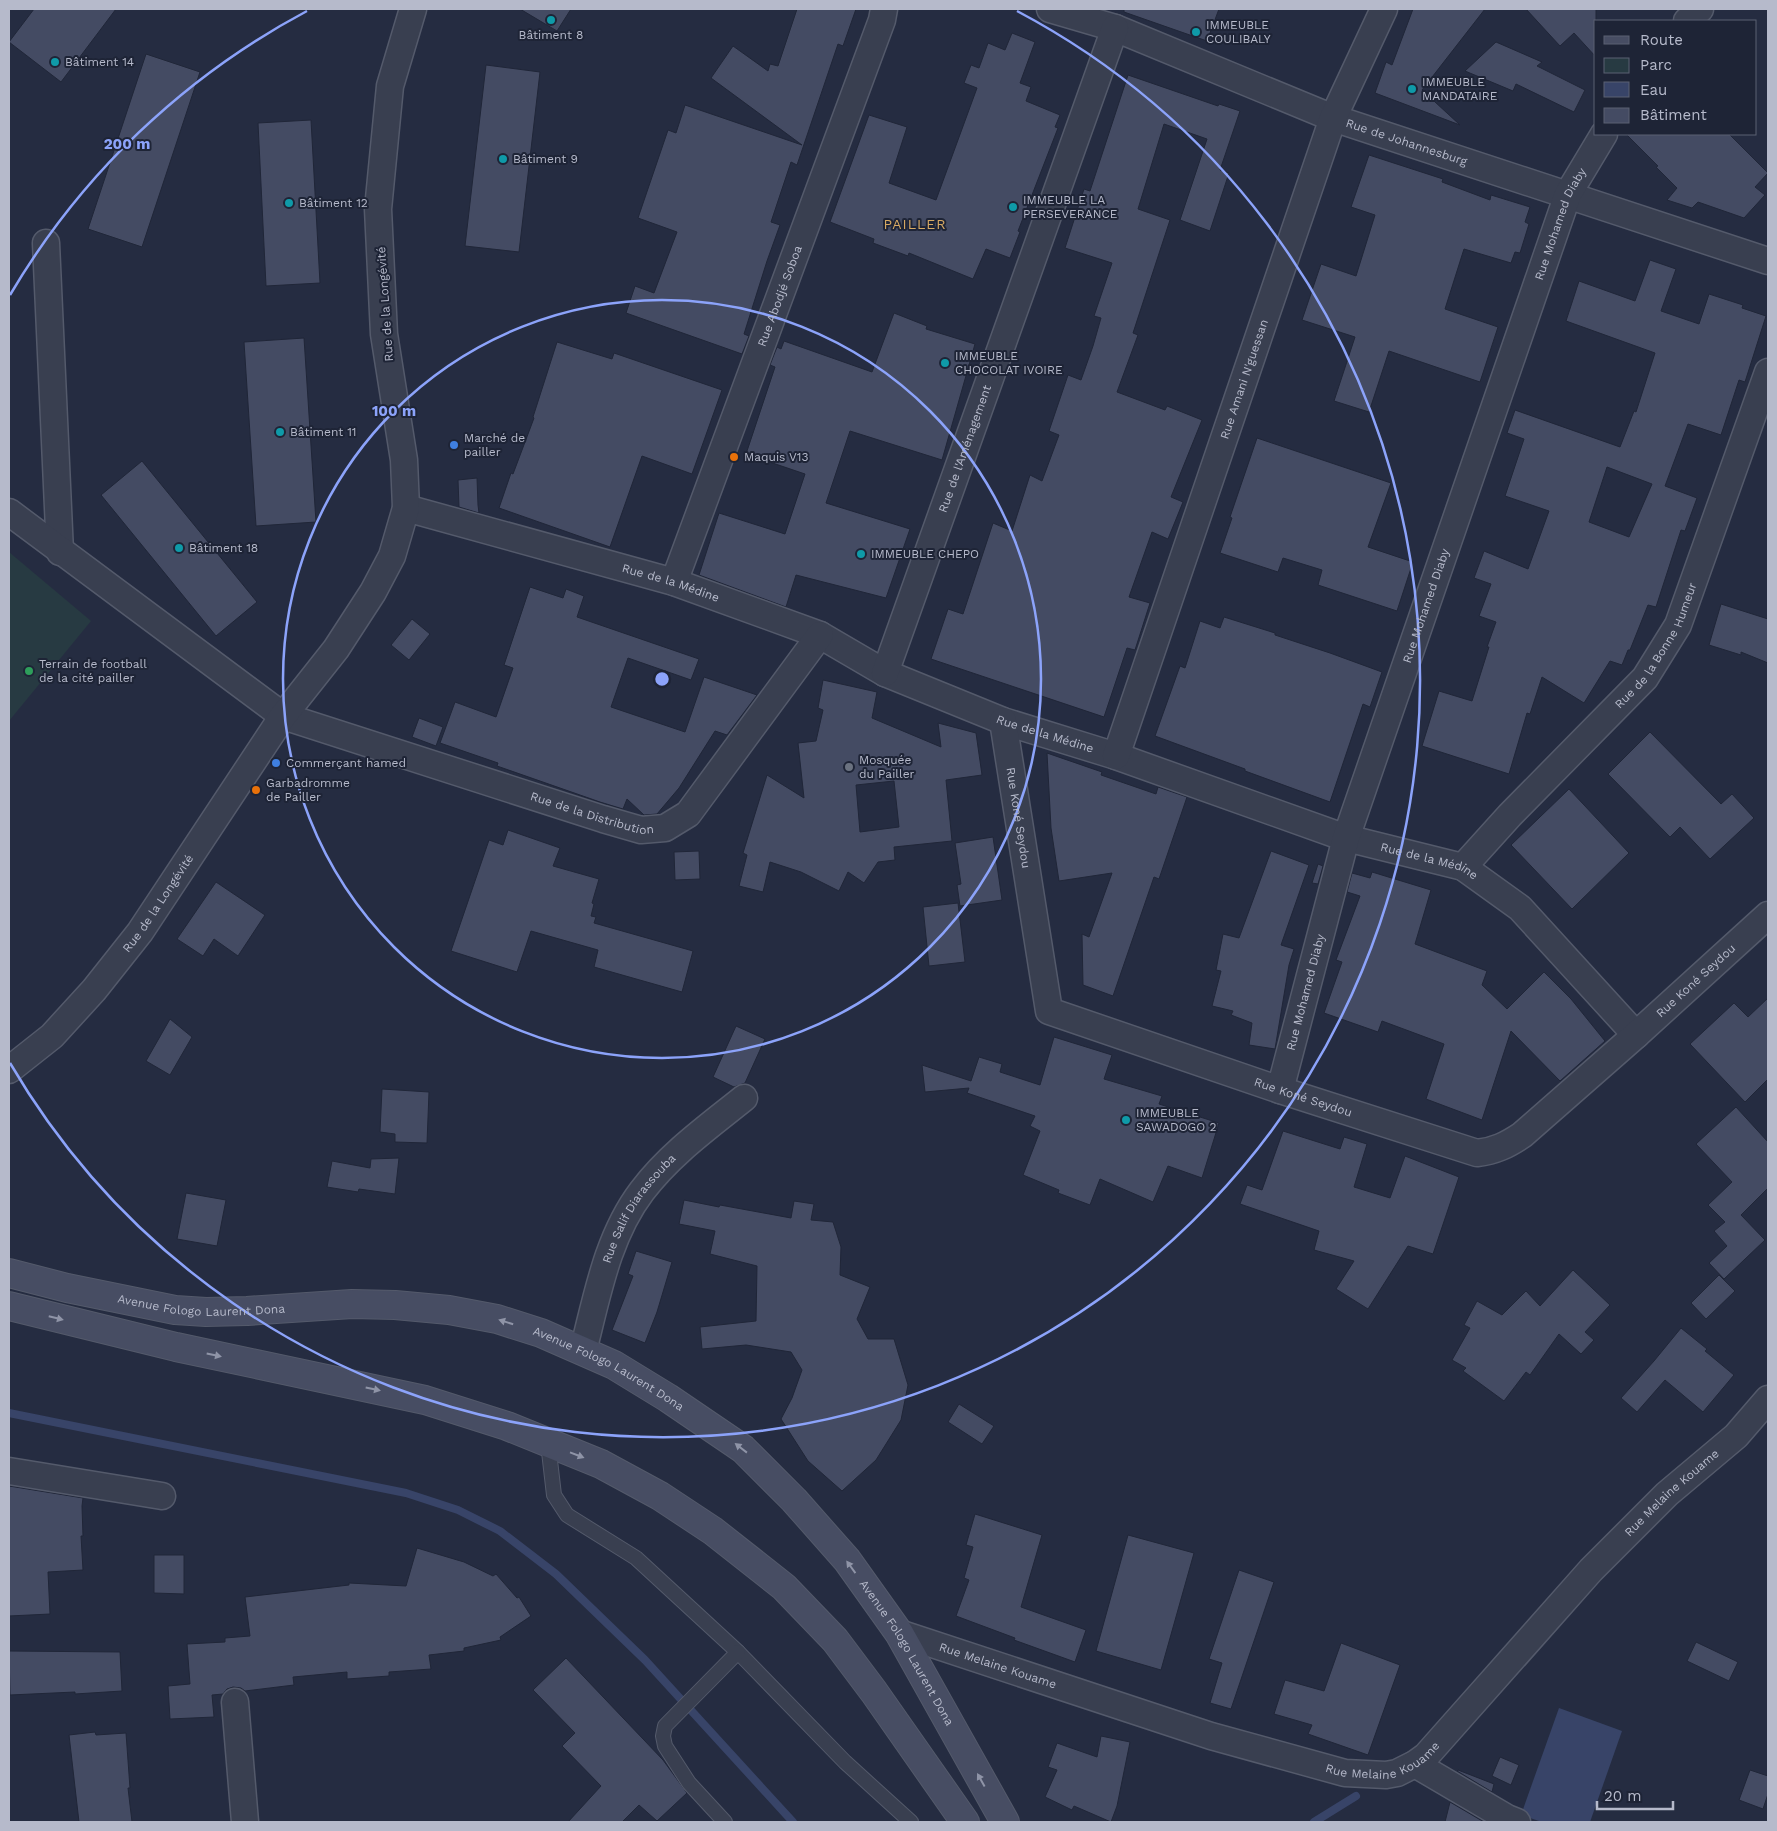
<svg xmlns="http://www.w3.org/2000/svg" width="1777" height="1831" viewBox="0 0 1777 1831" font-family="'Work Sans',sans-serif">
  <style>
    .green { fill: #273a42 }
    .water { fill: #384468 }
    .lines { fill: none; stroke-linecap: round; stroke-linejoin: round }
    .stream { stroke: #384468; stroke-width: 8 }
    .building { fill: #444b63; stroke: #202638; fill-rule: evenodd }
    .service-casing { stroke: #545a6b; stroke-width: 16 }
    .minor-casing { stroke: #545a6b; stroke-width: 29 }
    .secondary-casing { stroke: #545a6b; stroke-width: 30 }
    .service { stroke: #393f50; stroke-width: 14 }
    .minor { stroke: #393f50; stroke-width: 26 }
    .secondary { stroke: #474d63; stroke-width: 28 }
    .oneway { fill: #8f94a7 }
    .ring { fill: none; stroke: #8ca3fa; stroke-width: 2.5 }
    .culture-dot { fill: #0f9aa8; stroke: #1e2436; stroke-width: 2 }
    .shop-dot { fill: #3f7fe0; stroke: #1e2436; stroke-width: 2 }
    .food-dot { fill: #e8710a; stroke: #1e2436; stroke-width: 2 }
    .leisure-dot { fill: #2e9e5b; stroke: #1e2436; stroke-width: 2 }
    .worship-dot { fill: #6b7280; stroke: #1e2436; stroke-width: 2 }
    .labels { text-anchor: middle; stroke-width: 4; stroke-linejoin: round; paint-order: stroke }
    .poi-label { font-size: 12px; fill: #b6bacb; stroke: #1e2436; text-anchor: start }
    .street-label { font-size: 12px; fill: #b6bacb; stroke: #1e2436 }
    .neighbourhood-label { font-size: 14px; letter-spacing: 1px; fill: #d8aa64; stroke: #1e2436 }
    .centre { fill: #8ca3fa; stroke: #1e2436; stroke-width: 2.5 }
    .ring-label { font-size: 15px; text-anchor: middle; font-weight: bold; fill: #8ca3fa; stroke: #1e2436; stroke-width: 4; stroke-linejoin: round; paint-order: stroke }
  </style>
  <rect width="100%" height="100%" fill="#252c41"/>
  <path class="green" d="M9,552L91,621L9,721Z"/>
  <path class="water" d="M1559,1708L1622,1731L1590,1822H1542L1521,1815Z"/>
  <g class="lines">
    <g class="stream">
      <path d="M9,1413L406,1493L458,1510L500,1531L556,1574L645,1660L793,1822"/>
      <path d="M1314,1822L1356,1796"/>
    </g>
  </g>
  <g class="building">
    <path d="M34,9H116L61,82L9,42Z"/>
    <path d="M520,9H571L557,31Z"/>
    <path d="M797,9H856L843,46L838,44L797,165L791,162L771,222L780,225L767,261L744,334L749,336L742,354L626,313L635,286L654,293L677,232L638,218L668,130L676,133L685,105L802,145L711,78L733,46L768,71L770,64L778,66Z"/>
    <path d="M1124,9H1219L1207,41L1124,12Z"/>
    <path d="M1413,9H1485L1422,90L1460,125L1375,93L1386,62L1392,65Z"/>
    <path d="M1526,9H1596V57L1574,33L1560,46Z"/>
    <path d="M1012,33L1035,42L1020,83L1031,87L1026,101L1060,115L1055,127L1058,128L1018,231L1020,232L1010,258L986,249L973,279L909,253L908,256L873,243L874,239L830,222L869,115L907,127L889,183L936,200L977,88L964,83L971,65L979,68L988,43L1005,50Z"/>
    <path d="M1496,42L1542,62L1537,66L1585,90L1574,112L1516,84L1513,91L1465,71Z"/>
    <path d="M146,54L200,72L142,247L88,229Z"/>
    <path d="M486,65L540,72L519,252L465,246Z"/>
    <path d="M1128,75L1218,106L1219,104L1240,111L1220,170L1229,173L1210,231L1180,220L1207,139L1164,124L1138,209L1170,220L1133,333L1138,335L1117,392L1165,410L1167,406L1202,420L1171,497L1183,502L1168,539L1152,532L1129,597L1150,603L1135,650L1127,648L1104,717L931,659L948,609L963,614L993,523L1012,531L1030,475L1042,481L1059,435L1049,431L1068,375L1081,380L1093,346L1101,318L1094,316L1112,263L1065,248L1084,189L1090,191Z"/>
    <path d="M311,120L320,283L266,286L258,123Z"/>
    <path d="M1626,134H1729L1768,173L1755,187L1765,195L1744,218L1698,202L1692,208L1667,200L1677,188L1656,167L1658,166Z"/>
    <path d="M1369,155L1443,179L1442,182L1490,200L1491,195L1530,207L1525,222L1529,224L1520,253L1515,252L1511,263L1464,249L1445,309L1498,327L1480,382L1389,351L1369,412L1334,401L1355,337L1302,320L1321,264L1356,276L1375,215L1351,207Z"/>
    <path d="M1650,260L1676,269L1661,311L1699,324L1709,294L1743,305L1742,308L1766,316L1745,382L1739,380L1721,435L1688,424L1665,486L1697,498L1685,531L1681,530L1656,607L1648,605L1630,650H1628L1622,665L1610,661L1584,703L1542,677L1530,714L1527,713L1509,774L1422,746L1439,691L1472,701L1489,647H1487L1496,622L1479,616L1491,584L1474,578L1484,551L1528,569L1549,511L1505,496L1524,439L1507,433L1515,410L1620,447L1634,411L1636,412L1655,353L1566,321L1579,281L1635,301ZM1607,467L1652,484L1629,537L1589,522Z"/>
    <path d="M894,313L927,326L926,329L975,344L942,460L850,431L826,503L910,529L886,598L796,575L786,607L699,575L719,513L785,534L805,474L746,454L775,367L770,365L777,347L781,349L784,341L872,372Z"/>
    <path d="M304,338L316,522L256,526L244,342Z"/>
    <path d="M557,342L612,359L614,353L722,390L692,474L642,456L610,547L499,508L511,473L513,474L534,418L533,417Z"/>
    <path d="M1257,438L1391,483L1368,547L1413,562L1397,611L1318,585L1322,570L1283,558L1278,572L1220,553L1232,518L1230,517Z"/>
    <path d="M142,461L257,602L216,636L101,495Z"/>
    <path d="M477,478L478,505L479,513L459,507L458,480Z"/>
    <path d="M530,587L563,598L566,589L584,596L577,617L699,659L691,680L628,658L611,707L685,732L704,677L757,695L727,735L715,731L679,788L657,814L644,815L627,799L623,809L600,802L497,766L498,763L440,743L455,702L496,717L513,668L504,665Z"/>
    <path d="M1721,604L1768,619V663L1741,652V655L1709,645Z"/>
    <path d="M1224,617L1275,633V635L1330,653L1382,672L1370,707L1363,704L1330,802L1245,771V769L1155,736L1180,666L1185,668L1200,621L1220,628Z"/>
    <path d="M412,619L430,634L409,660L391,645Z"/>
    <path d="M823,680L877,692L872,718L941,747L938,723L976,733L982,775L946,780L952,841L894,847L895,860L878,862L864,883L848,872L839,891L801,872L770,862L763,892L739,886L747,855L743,853L767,775L804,798L798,743L816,741L823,710L818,708ZM894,781L899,827L860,832L856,785Z"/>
    <path d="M419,718L443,727L436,746L412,737Z"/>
    <path d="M1650,732L1721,804L1732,794L1754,818L1710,859L1680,827L1670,837L1608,774Z"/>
    <path d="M1047,753L1102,772L1101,775L1156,794L1158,787L1187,797L1159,879L1154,877L1113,996L1083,985L1082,934L1089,937L1112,873L1059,881L1051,828Z"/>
    <path d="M1569,789L1629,853L1572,909L1511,845Z"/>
    <path d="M508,830L560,848L553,866L599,879L592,903L594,904L591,916L596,917L594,923L693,951L682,992L594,967L598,950L531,931L517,972L451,951L489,840L503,845Z"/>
    <path d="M993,837L1002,900L960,906L957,885L961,884L955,843Z"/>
    <path d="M699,851L700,879L675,880L674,852Z"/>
    <path d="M1271,851L1309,865L1281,945L1294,949L1289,965L1275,1049L1249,1045L1252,1023L1231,1015L1233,1011L1212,1006L1221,971L1216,970L1223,934L1239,938Z"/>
    <path d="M1318,864L1323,866L1318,884L1312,883Z"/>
    <path d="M1372,872L1431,890L1415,944L1487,971L1482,985L1507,1009L1544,972L1571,999L1605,1041L1560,1081L1511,1031L1482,1120L1426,1099L1444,1044L1382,1021L1378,1032L1324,1013L1342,962L1336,960L1360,896L1347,892L1352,873L1370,878Z"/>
    <path d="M216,882L265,915L238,956L214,939L203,956L177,939Z"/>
    <path d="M958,903L965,962L929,966L923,907Z"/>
    <path d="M1768,998V1079L1745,1102L1690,1044L1734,1003L1748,1017Z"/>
    <path d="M170,1019L192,1037L170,1075L146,1061Z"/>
    <path d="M736,1026L765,1039L745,1083L734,1087L713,1077Z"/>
    <path d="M1054,1037L1112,1055L1104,1079L1162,1096L1159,1104L1219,1123L1202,1178L1168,1166L1153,1202L1100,1179L1090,1205L1058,1193L1059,1190L1023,1175L1040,1131L1030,1126L1035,1116L967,1093L969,1088L925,1092L922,1065L971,1081L979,1057L1002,1064L1000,1072L1040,1085Z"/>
    <path d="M382,1089L429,1092L427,1143L395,1142V1134L380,1132Z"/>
    <path d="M1736,1107L1768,1142V1188L1741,1215L1765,1240L1724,1279L1709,1263L1727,1246L1714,1231L1725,1222L1708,1205L1732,1182L1696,1144Z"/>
    <path d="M1283,1131L1340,1149L1344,1137L1367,1144L1354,1187L1390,1198L1405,1156L1459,1177L1433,1254L1408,1246L1368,1309L1336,1289L1354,1261L1314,1250L1319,1231L1240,1204L1247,1185L1262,1190Z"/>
    <path d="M399,1158L395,1194L359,1189L358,1192L327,1187L332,1161L370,1168L371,1159Z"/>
    <path d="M186,1193L226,1200L217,1246L177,1239Z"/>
    <path d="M684,1200L719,1207L720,1205L791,1218L794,1201L814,1204L811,1220L833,1222L841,1247L840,1275L870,1287L857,1319L868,1339H894L908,1385L901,1420L876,1460L842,1491L808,1461L781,1419L792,1398L802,1370L791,1352L746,1345L702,1349L700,1327L756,1321L757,1266L710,1254L715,1231L679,1224Z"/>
    <path d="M636,1251L672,1262L657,1312L645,1343L612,1330L633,1276L628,1274Z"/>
    <path d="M1573,1270L1610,1305L1585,1332L1594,1340L1581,1354L1559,1334L1530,1375L1526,1372L1504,1401L1463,1371L1466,1368L1452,1360L1470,1328L1464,1325L1477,1301L1502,1315L1526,1291L1540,1306Z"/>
    <path d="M1719,1275L1735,1291L1706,1319L1691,1303Z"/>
    <path d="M1681,1328L1707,1349L1705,1351L1734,1375L1703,1412L1665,1380L1637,1412L1621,1398L1654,1361Z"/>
    <path d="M959,1404L994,1426L982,1444L948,1422Z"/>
    <path d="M9,1486L83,1498L82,1506L83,1536H81L83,1570L48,1572L50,1614L9,1616Z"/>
    <path d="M975,1514L1042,1535L1021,1607L1086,1630L1075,1662L1014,1640L1015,1638L956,1616L969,1580L964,1578L973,1547L966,1545Z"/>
    <path d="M1128,1535L1194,1553L1161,1670L1096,1651Z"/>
    <path d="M417,1548L464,1562L493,1576L496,1574L517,1598L519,1597L531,1616L500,1637L501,1640L464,1648V1651L429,1655L431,1669L389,1672V1676L347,1679V1672L293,1677L294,1685L245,1691L241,1688L233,1687L227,1689L223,1694L212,1695L214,1717L170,1719L168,1686L190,1684L187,1644L225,1642V1638L250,1636L245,1597L349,1585V1583L406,1586Z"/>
    <path d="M154,1555H184V1594L154,1593Z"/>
    <path d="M1239,1570L1274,1582L1231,1709L1210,1703L1222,1663L1209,1659Z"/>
    <path d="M1696,1642L1738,1662L1729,1681L1687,1661Z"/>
    <path d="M1341,1643L1400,1665L1368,1755L1308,1734L1312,1725L1274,1714L1285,1680L1324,1691Z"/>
    <path d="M9,1651L120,1652L122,1691L75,1694V1692L10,1695Z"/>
    <path d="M566,1658L663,1760L687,1793L657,1821L639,1805L622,1822H568L601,1786L562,1746L575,1733L533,1690Z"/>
    <path d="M95,1732L96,1735L126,1733L130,1788H128L132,1822H79L69,1735Z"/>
    <path d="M1101,1736L1130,1742L1117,1806L1111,1822L1074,1806L1072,1810L1045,1797L1057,1770L1048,1767L1057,1743L1097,1757Z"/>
    <path d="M1500,1757L1519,1765L1511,1785L1492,1776Z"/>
    <path d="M1458,1770L1494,1784L1492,1792L1457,1771Z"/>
    <path d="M1750,1770L1768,1776V1794L1763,1809L1739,1800Z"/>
    <path d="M1450,1802L1484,1822H1445Z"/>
  </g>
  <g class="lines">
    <defs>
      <g id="service">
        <path d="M548,1443L554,1495L567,1515L636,1558L738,1652L845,1762L911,1822"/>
        <path d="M725,1822L689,1783L665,1746L663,1736L665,1726L738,1652"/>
      </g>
      <g id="minor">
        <path id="s1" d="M1050,9L1115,28L1333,118L1768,261"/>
        <path d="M1687,21L1700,9"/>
        <path d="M46,243L60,552"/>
        <path id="s2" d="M406,508L674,582L820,635L885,673L1003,721L1116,756L1346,838L1463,867L1520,908L1636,1035"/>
        <path id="s3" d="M9,512L283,716L603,819L641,830L665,828L688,814L820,635"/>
        <path id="s4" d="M674,582L882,20L884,9"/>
        <path id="s5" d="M885,673L1115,28"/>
        <path id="s6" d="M1003,721L1049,1011L1280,1090L1477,1153C1495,1151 1507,1145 1522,1135L1636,1035L1768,915"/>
        <path id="s7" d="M1116,756L1333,118L1384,9"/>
        <path id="s8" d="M1463,867L1510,815L1645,678L1678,625L1768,372"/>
        <path id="s9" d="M9,1070L52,1036L94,990L140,932L283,716L336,649L373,592L392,556L406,508L404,460L384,334L378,209L390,86L413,9"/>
        <path id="s10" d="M1280,1090L1346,838L1568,194L1604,134"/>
        <path id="s11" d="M583,1351C597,1297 607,1237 642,1191C670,1154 708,1127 744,1098"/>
        <path d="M9,1471L162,1496"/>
        <path id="s12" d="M899,1633L1211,1736L1345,1773L1386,1775L1397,1773L1415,1764L1426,1756L1591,1570L1667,1494L1736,1436L1768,1399"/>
        <path d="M235,1702L245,1822"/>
        <path d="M1415,1764L1507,1818L1517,1822"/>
      </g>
      <g id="secondary">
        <path id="s13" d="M9,1273L67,1288L175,1310L206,1312L247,1311L352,1304L395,1305L449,1310L497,1319L541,1333L614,1365L668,1398L743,1449L794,1500L847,1560L899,1633L1005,1822"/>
        <path d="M9,1306L176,1347L425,1400L507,1426L601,1464L660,1496L713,1531L784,1587L835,1640L874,1692L965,1822"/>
      </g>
    </defs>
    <use href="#service" class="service-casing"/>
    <use href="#minor" class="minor-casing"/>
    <use href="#secondary" class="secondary-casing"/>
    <use href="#service" class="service"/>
    <use href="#minor" class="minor"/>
    <use href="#secondary" class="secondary"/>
  </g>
  <defs><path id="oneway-solid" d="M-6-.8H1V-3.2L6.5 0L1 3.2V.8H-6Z" transform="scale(1.25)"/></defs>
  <g class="oneway">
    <use href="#oneway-solid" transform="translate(56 1318) rotate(14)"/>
    <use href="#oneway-solid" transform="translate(506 1322) rotate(-163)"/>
    <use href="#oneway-solid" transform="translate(214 1355) rotate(12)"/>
    <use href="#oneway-solid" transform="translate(373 1389) rotate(12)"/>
    <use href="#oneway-solid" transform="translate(741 1448) rotate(-142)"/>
    <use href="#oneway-solid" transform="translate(577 1455) rotate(21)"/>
    <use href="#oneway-solid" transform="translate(851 1567) rotate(-126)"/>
    <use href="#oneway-solid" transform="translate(981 1780) rotate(-119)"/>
  </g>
  <g class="ring">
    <circle cx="662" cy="679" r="379"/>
    <path d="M10 295A757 757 0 0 1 307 11M1017 11A757 757 0 1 1 10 1063"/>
  </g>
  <g class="culture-dot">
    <circle cx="551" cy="20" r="5"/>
    <circle cx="1196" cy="32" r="5"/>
    <circle cx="55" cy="62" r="5"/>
    <circle cx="1412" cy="89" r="5"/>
    <circle cx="503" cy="159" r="5"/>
    <circle cx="289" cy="203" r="5"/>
    <circle cx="1013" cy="207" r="5"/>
    <circle cx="945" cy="363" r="5"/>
    <circle cx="280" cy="432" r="5"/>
    <circle cx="179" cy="548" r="5"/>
    <circle cx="861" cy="554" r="5"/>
    <circle cx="1126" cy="1120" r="5"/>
  </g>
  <g class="shop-dot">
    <circle cx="454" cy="445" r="5"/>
    <circle cx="276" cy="763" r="5"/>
  </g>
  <g class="food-dot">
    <circle cx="734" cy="457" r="5"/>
    <circle cx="256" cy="790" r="5"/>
  </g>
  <circle class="leisure-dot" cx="29" cy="671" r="5"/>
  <circle class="worship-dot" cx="849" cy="767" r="5"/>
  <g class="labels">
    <g class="poi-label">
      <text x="1206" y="29">IMMEUBLE<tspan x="1206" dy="14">COULIBALY</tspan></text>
      <text x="551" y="39" text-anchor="middle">Bâtiment 8</text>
      <text x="65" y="66">Bâtiment 14</text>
      <text x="1422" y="86">IMMEUBLE<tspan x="1422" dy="14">MANDATAIRE</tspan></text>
      <text x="513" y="163">Bâtiment 9</text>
      <text x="1023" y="204">IMMEUBLE LA<tspan x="1023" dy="14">PERSEVERANCE</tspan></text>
      <text x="299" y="207">Bâtiment 12</text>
      <text x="955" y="360">IMMEUBLE<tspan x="955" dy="14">CHOCOLAT IVOIRE</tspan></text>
      <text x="290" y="436">Bâtiment 11</text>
      <text x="464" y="442">Marché de<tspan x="464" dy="14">pailler</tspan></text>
      <text x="744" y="461">Maquis V13</text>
      <text x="189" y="552">Bâtiment 18</text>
      <text x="871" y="558">IMMEUBLE CHEPO</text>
      <text x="39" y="668">Terrain de football<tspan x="39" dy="14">de la cité pailler</tspan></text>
      <text x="859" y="764">Mosquée<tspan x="859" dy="14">du Pailler</tspan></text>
      <text x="286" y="767">Commerçant hamed</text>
      <text x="266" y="787">Garbadromme<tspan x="266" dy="14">de Pailler</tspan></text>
      <text x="1136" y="1117">IMMEUBLE<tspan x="1136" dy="14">SAWADOGO 2</tspan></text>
    </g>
    <g class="street-label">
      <text dy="4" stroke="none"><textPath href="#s1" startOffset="381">Rue de Johannesburg</textPath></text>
      <text dy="4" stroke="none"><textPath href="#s10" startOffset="911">Rue Mohamed Diaby</textPath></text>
      <text dy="4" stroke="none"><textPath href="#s4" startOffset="305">Rue Abodjé Soboa</textPath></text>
      <text transform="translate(385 304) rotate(-94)" y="4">Rue de la Longévité</text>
      <text dy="4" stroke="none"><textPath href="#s7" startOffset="398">Rue Amani N'guessan</textPath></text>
      <text dy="4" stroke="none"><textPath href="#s5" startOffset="238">Rue de l'Aménagement</textPath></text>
      <text dy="4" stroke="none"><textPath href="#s2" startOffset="275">Rue de la Médine</textPath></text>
      <text dy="4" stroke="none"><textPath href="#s10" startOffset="506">Rue Mohamed Diaby</textPath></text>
      <text dy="4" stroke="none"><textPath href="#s8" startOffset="296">Rue de la Bonne Humeur</textPath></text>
      <text dy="4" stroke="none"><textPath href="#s2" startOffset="680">Rue de la Médine</textPath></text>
      <text dy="4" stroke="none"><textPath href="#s3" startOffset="666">Rue de la Distribution</textPath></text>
      <text dy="4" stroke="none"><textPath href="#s6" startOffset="98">Rue Koné Seydou</textPath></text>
      <text dy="4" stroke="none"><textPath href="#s2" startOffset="1085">Rue de la Médine</textPath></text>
      <text dy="4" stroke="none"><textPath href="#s9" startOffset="225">Rue de la Longévité</textPath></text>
      <text dy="4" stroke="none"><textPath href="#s6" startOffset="1026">Rue Koné Seydou</textPath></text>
      <text dy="4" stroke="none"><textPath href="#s10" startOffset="101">Rue Mohamed Diaby</textPath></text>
      <text dy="4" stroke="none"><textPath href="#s6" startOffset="562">Rue Koné Seydou</textPath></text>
      <text dy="4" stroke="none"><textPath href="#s11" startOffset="155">Rue Salif Diarassouba</textPath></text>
      <text dy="4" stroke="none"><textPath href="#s13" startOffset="196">Avenue Fologo Laurent Dona</textPath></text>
      <text dy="4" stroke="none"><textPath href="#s13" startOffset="616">Avenue Fologo Laurent Dona</textPath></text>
      <text dy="4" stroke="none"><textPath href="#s12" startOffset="914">Rue Melaine Kouame</textPath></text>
      <text dy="4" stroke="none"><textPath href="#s13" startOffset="1036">Avenue Fologo Laurent Dona</textPath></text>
      <text dy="4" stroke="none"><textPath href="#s12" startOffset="104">Rue Melaine Kouame</textPath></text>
      <text dy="4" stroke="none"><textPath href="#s12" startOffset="509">Rue Melaine Kouame</textPath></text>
    </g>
    <g class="neighbourhood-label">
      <text x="915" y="229">PAILLER</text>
    </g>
  </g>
  <circle cx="662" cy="679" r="8" class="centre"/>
  <g class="ring-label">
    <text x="127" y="149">200 m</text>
    <text x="394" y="416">100 m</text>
  </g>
  <rect width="1777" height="1831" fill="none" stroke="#b6bacb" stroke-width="20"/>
  <rect x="1594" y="20" width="162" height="115" fill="#1e2436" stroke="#5b6072"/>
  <rect x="1604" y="36" width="25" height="8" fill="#474d63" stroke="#5b6072"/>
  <text x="1640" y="45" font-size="15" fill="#b6bacb">Route</text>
  <rect x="1604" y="58" width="25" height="15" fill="#273a42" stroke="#5b6072"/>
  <text x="1640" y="70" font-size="15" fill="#b6bacb">Parc</text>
  <rect x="1604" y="82" width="25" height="15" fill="#384468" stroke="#5b6072"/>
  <text x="1640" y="95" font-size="15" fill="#b6bacb">Eau</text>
  <rect x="1604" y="108" width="25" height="15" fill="#444b63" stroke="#5b6072"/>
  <text x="1640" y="120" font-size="15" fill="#b6bacb">Bâtiment</text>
  <path d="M1597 1801v8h76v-8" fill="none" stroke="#b6bacb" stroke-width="2.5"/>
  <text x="1604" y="1801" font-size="15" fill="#b6bacb" stroke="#1e2436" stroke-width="4" paint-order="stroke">20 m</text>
</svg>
